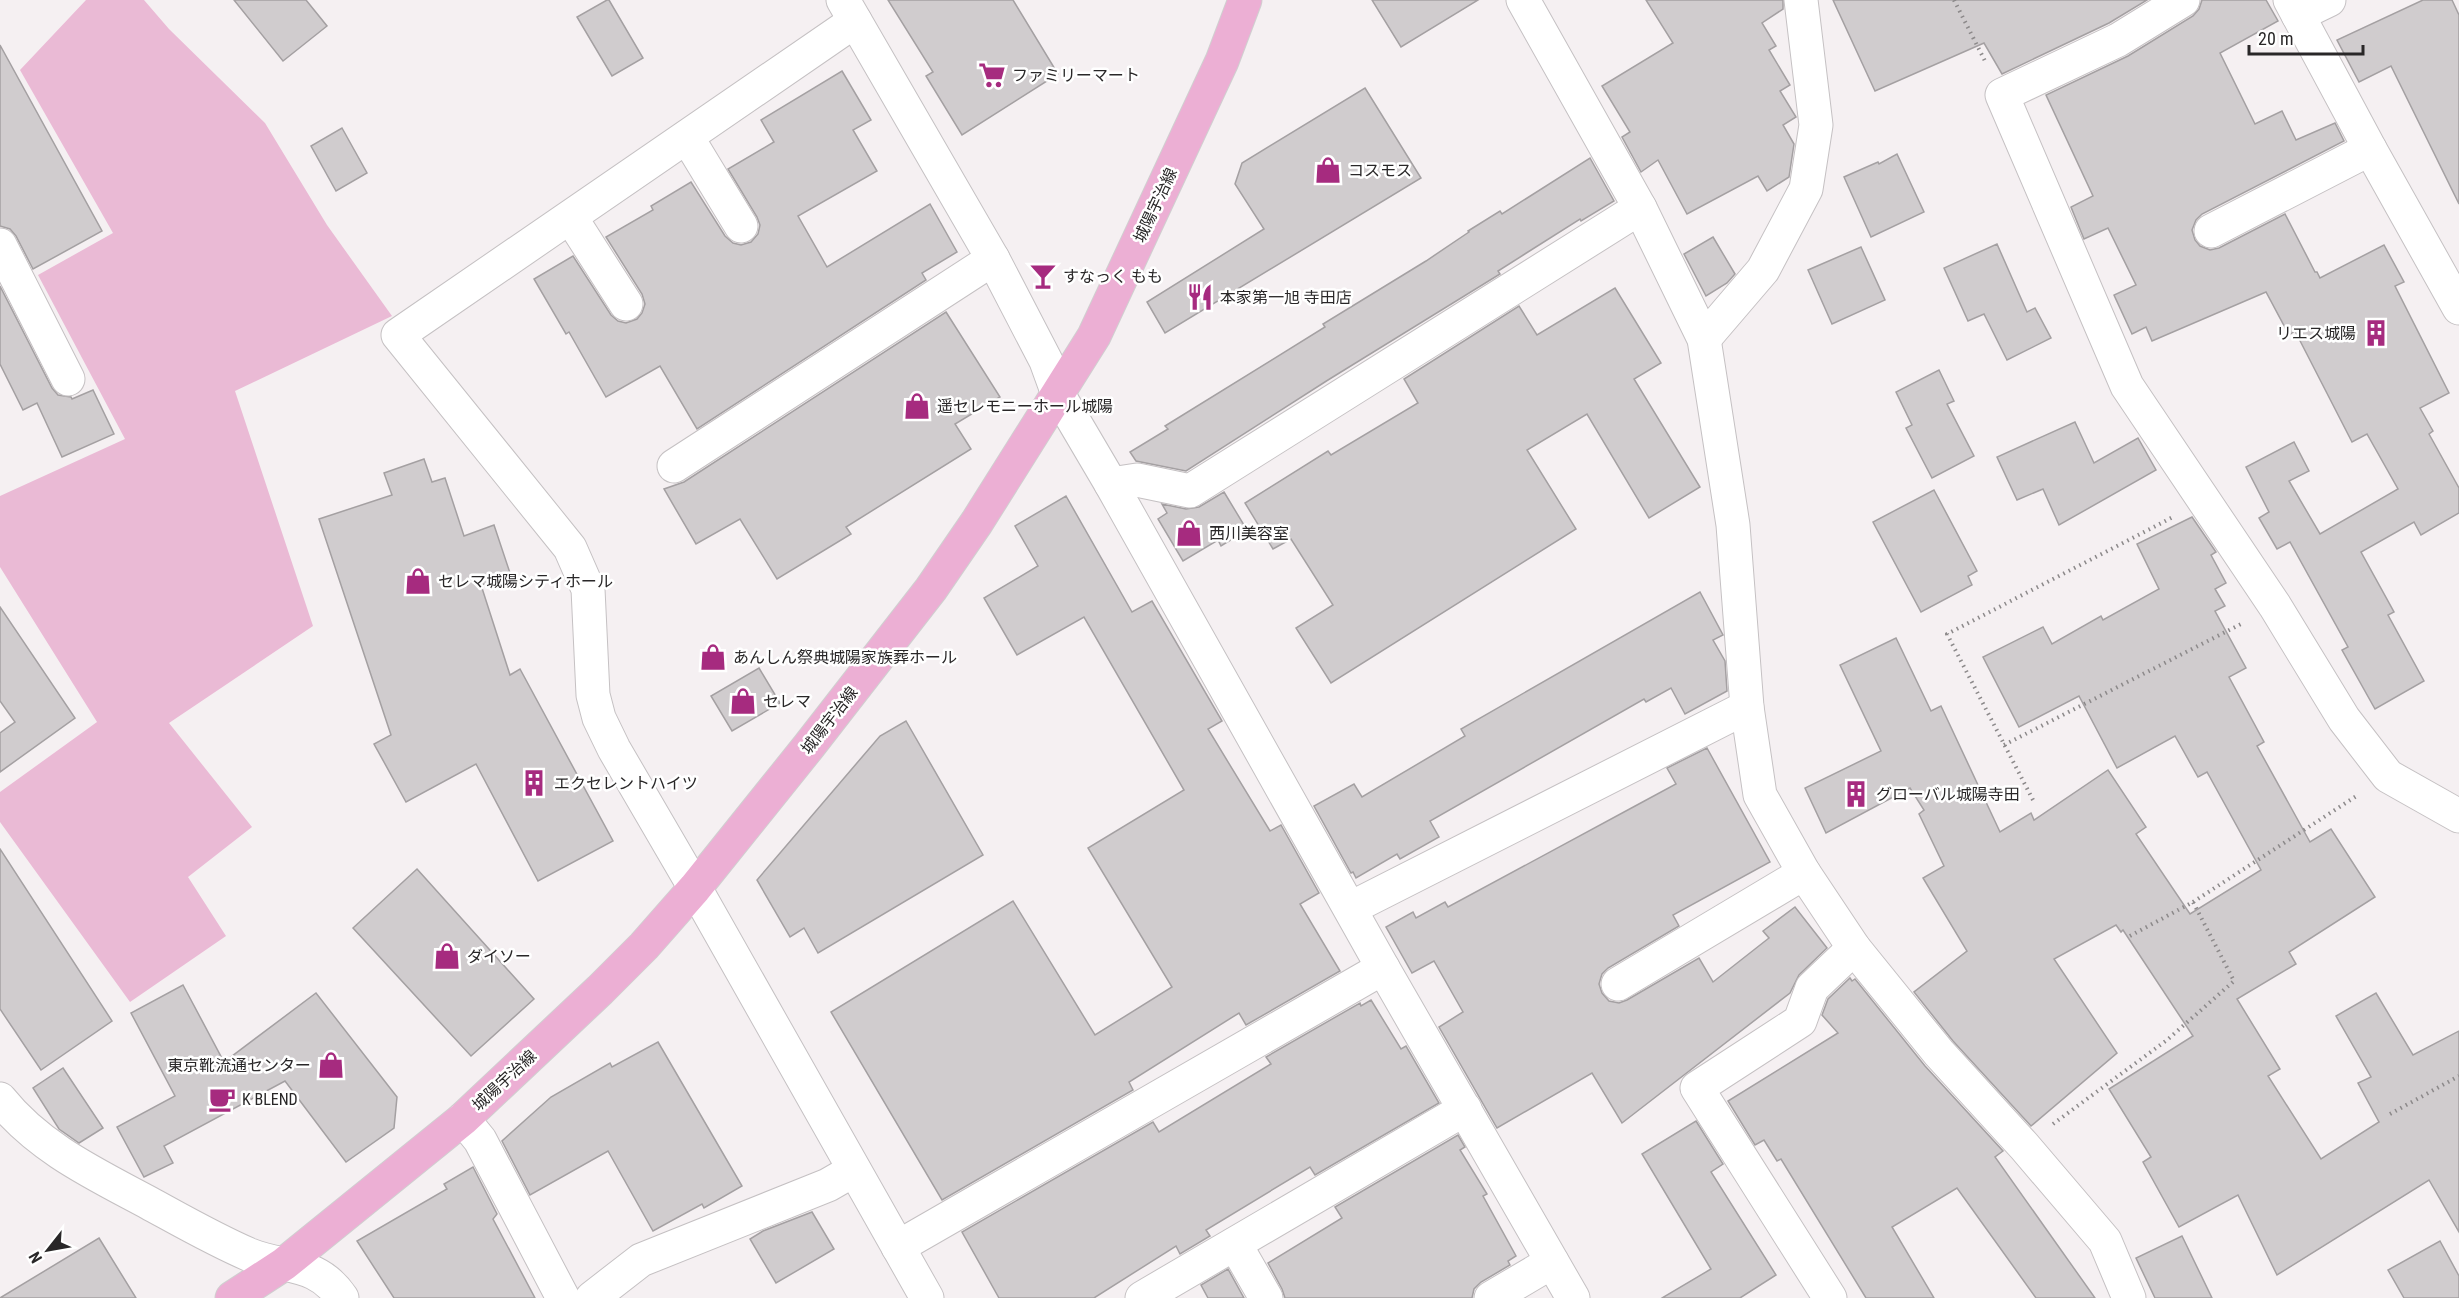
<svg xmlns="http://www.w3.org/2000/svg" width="2459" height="1298" viewBox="0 0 2459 1298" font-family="'Roboto Condensed','Noto Sans JP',sans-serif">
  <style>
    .green { fill: #eabad5 }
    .building { fill: #d0ccce; stroke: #a4a0a2; stroke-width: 1.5 }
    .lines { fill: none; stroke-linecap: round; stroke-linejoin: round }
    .minor-casing { stroke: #c5c1c3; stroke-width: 35 }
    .major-casing { stroke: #d0cfd0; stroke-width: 35 }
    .path { stroke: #8c898a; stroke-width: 4; stroke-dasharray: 1.5 4.5; stroke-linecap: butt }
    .minor { stroke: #fff; stroke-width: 33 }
    .major { stroke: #ecafd4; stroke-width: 33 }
    .labels { text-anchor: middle; stroke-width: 5; stroke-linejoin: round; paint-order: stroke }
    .poi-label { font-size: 16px; fill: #292728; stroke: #fff; text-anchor: start }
    .street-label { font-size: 16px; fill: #292728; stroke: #fff }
  </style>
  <rect width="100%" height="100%" fill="#f5f0f2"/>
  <path class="green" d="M86,0H144L169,29L265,123L327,225L392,316L235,391L313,626L169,723L252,827L188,877L226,936L130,1002L0,822V792L97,722L0,567V496L125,439L38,275L113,233L20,70Z"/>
  <g class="building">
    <path d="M234,0H306L327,26L283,61Z"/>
    <path d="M607,0H609L643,58L612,76L577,17Z"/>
    <path d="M888,0H1013L1058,74L962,135L926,76L933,72Z"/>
    <path d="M1372,0H1478L1401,47Z"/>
    <path d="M1646,0H1783V9L1762,23L1776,46L1769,50L1790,85L1780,91L1796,117L1783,125L1794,144L1789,177L1767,191L1758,176L1687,214L1658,160L1641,172L1622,137L1630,132L1602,86L1673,43Z"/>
    <path d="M1833,0H2147L2109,23L2002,74L1984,43L1875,91Z"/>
    <path d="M2202,0H2266L2278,21L2220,53L2255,124L2282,111L2296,140L2335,123L2344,141L2202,214L2196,220L2192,230L2195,240L2200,246L2210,250L2219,248L2285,214L2315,272H2317L2320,278L2384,245L2404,282L2395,286L2449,393L2420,408L2433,431L2429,434L2459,488V513L2421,535L2414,522L2361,552L2394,612L2388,615L2424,681L2375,709L2342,650L2348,647L2290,542L2277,549L2259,518L2269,512L2246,467L2294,442L2309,471L2289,481L2320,534L2398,489L2367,434L2352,442L2295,331L2289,335L2266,292L2152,341L2146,327L2132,334L2114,295L2136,285L2108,228L2084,239L2071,207L2093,196L2046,95L2128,56L2193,16L2199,9Z"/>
    <path d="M2423,0H2452L2459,15V204L2391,66L2359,82L2337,40Z"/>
    <path d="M0,45L102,231L33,269L16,236L10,229L0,226Z"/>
    <path d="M842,71L871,120L853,130L877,171L798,216L827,267L930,204L957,252L922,273L926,280L697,429L660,366L606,397L569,332L566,334L534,279L573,256L611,315L618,321L626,323L637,319L642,313L645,304L642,294L606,237L653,210L651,206L691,182L725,236L733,243L741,245L751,242L758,234L760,225L757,217L728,169L774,142L761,120Z"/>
    <path d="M1365,88L1421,178L1165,333L1147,302L1264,229L1235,184L1242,163Z"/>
    <path d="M342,128L367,173L336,191L311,146Z"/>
    <path d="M1897,154L1924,212L1871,237L1844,177L1878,162L1879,164Z"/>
    <path d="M1590,158L1614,201L1581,221L1580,219L1498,271L1500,274L1328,380L1186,471L1136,461L1130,452L1168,429L1165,426L1325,327L1323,324L1426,261L1469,232L1468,231L1500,211L1502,214Z"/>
    <path d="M1713,237L1735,274L1727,283L1706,296L1684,254Z"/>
    <path d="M1997,244L2027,312L2035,308L2051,338L2007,360L1984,314L1968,321L1944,268Z"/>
    <path d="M1861,247L1885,300L1832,324L1808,270Z"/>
    <path d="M0,286L52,388L58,395L71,397L72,399L93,390L114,434L62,457L37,403L23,410L0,364Z"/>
    <path d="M1615,288L1661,363L1634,379L1700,487L1649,518L1587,414L1527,450L1576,529L1331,683L1296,628L1333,605L1291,539L1273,549L1245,503L1328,451L1331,455L1418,403L1404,379L1519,306L1537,335Z"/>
    <path d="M946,312L1000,397L955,424L971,449L846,527L851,534L777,579L740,519L696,544L664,489L684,482Z"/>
    <path d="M1939,370L1954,401L1947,404L1974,456L1932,478L1906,428L1912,425L1896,392Z"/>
    <path d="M2075,422L2094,463L2138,438L2156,470L2059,525L2043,489L2017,500L1997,457Z"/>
    <path d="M424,459L432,482L445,478L464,536L494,525L511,576L481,585L510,675L520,669L613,841L538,881L476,764L406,802L374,744L391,735L319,519L392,495L384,473Z"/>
    <path d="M1934,490L1977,571L1968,576L1972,585L1921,612L1873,522Z"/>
    <path d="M1224,492L1247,530L1221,546L1218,540L1183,561L1158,519L1167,513L1162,504L1186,509L1199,507Z"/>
    <path d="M1066,496L1132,612L1152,601L1222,721L1208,729L1270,831L1281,825L1319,893L1300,904L1340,971L1246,1025L1239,1013L1129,1082L1133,1090L942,1200L831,1012L1013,901L1095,1035L1172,987L1088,848L1184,790L1084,617L1017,655L984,598L1038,566L1015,526Z"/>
    <path d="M2192,517L2216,552L2211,555L2226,583L2215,589L2225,606L2215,611L2246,668L2229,677L2264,742L2257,746L2310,842L2331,829L2375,897L2289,952L2296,964L2237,999L2280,1069L2268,1076L2321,1159L2379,1122L2358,1083L2371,1077L2336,1016L2376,993L2413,1055L2459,1031V1232L2429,1180L2277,1275L2238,1195L2179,1227L2143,1162L2151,1157L2109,1089L2193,1036L2123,930L2121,932L2116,925L2054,959L2117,1053L2031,1126L1953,1041L1914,992L1967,951L1923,878L1944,866L1919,814L1924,810L1910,788L1826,833L1805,788L1881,751L1840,665L1896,638L1931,711L1941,706L2000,832L2031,813L2034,820L2108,770L2146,827L2136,834L2190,914L2261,870L2207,772L2198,777L2175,736L2117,768L2079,696L2019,727L1983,657L2043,627L2052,644L2101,616L2103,620L2159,589L2137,544Z"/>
    <path d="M1700,592L1723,635L1713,640L1725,661L1727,691L1685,714L1671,688L1646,702L1644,699L1430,821L1439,837L1400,859L1397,854L1356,878L1353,872L1351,873L1314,806L1354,784L1362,797L1465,736L1461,729Z"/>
    <path d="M0,607L75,718L0,772V733L15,722L0,701Z"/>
    <path d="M759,668L780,703L732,731L711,696Z"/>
    <path d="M906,721L983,855L818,953L804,928L790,937L757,880L880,736Z"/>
    <path d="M1707,748L1770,862L1673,915L1679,926L1608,968L1602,974L1599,984L1602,993L1609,1001L1619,1003L1627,1000L1699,958L1713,982L1769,938L1763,931L1795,907L1827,948L1799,975L1790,993L1622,1123L1592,1073L1497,1128L1439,1027L1463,1012L1434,961L1412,973L1386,927L1413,912L1416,918L1445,902L1448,907L1637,805L1676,784L1667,768Z"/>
    <path d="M0,849L112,1021L41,1070L0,1009Z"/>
    <path d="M417,869L534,999L471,1056L353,928Z"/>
    <path d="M1850,978L1852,981L1855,979L1925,1066L2003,1151L1995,1157L2095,1298H2036L1957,1188L1892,1227L1934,1298H1866L1781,1159L1777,1161L1764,1140L1755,1145L1728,1101L1838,1033L1822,1015L1828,999Z"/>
    <path d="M183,985L224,1062L316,993L397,1097L394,1128L346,1162L285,1081L164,1146L173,1163L144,1177L117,1127L175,1096L131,1013Z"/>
    <path d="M1371,1000L1401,1049L1406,1046L1439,1103L1315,1175L1310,1167L1206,1230L1210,1236L1180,1254L1176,1246L1094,1298H999L962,1232L1153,1122L1159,1132L1271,1064L1266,1057L1360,1003L1361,1006Z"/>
    <path d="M658,1042L742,1186L704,1208L702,1204L653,1231L608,1151L530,1195L502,1141L551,1097L610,1063L612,1067Z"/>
    <path d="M63,1068L103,1128L79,1143L59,1129L33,1088Z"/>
    <path d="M1696,1121L1723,1164L1711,1172L1776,1275L1740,1298H1662L1711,1269L1642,1154Z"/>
    <path d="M1458,1135L1465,1147L1460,1150L1487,1194L1483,1196L1516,1256L1508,1261L1510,1265L1481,1282L1474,1289L1472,1298H1285L1282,1289L1268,1263L1342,1218L1335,1207Z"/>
    <path d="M473,1167L497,1214L493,1219L535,1298H394L357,1241L447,1189L444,1184Z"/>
    <path d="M812,1212L834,1249L776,1283L750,1239L763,1231Z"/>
    <path d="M2182,1236L2212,1298H2155L2136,1258Z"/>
    <path d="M99,1238L136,1298H0Z"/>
    <path d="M2440,1241L2459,1276V1298H2404L2388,1270Z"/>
    <path d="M1228,1269L1244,1298H1208L1201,1285Z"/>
  </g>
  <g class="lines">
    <defs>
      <g id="minor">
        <path d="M843,0L993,259L1046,361L1058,394L1111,484L1383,968L1573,1298"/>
        <path d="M1523,0L1640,208L1704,339L1733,525L1747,707L1760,795L1804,873L1854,948L1939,1053L2024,1146L2105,1241L2129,1298"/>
        <path d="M2183,0L2118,40L2002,95L2127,386L2275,606L2344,719L2388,776L2459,816"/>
        <path d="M2290,0L2370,149L2459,308"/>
        <path d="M2298,15L2329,0"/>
        <path d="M855,21L398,335L570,548L588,589L593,695L599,718L614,749L695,888L927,1298"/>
        <path d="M687,137L741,226"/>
        <path d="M571,218L626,304"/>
        <path d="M2211,231L2370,149"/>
        <path d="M0,245L68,379"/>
        <path d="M1704,339L1763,270L1806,189L1816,125L1801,0"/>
        <path d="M674,466L993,259"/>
        <path d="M1111,484L1137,480L1190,491L1640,208"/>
        <path d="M1351,908L1747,707"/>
        <path d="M1618,984L1804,873"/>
        <path d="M0,1099C39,1148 95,1174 149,1203C182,1221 215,1240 250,1255C286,1269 317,1261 342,1298"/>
        <path d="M463,1119L480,1140L563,1298"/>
        <path d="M1235,1244L1266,1298"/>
        <path d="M898,1247L1383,968"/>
        <path d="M592,1298L641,1260L828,1185L854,1170"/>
        <path d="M1142,1298L1465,1109"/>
        <path d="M1491,1298L1552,1262"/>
        <path d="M1830,1298L1697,1088L1800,1021L1812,988L1854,948"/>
      </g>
      <path id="major" d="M232,1298L284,1264L463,1119L600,990L644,946L695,888L809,746L931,589L977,522L1094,336L1222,61L1245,0"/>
    </defs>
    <use href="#minor" class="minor-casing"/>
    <use href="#major" class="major-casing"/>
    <g class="path">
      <path d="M1954,0L1986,63"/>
      <path d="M2004,745L2243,623"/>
      <path d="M2033,800L1947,634L2173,517"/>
      <path d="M2193,902L2358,795"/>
      <path d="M2390,1114L2459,1076"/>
      <path d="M2053,1124L2167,1040L2234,981L2193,902L2128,937"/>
    </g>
    <use href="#minor" class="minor"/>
    <use href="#major" class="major"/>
  </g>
  <defs>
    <symbol id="supermarket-bare" viewBox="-9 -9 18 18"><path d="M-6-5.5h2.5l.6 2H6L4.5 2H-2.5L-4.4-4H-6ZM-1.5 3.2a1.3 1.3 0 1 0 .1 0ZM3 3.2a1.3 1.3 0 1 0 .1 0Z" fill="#a62b7f" stroke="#fff" stroke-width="2.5" paint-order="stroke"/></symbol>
    <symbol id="shop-bare" viewBox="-9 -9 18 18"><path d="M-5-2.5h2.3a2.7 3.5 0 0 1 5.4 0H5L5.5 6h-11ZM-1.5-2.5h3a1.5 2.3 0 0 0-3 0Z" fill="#a62b7f" stroke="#fff" stroke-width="2.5" paint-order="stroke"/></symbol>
    <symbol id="bar-bare" viewBox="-9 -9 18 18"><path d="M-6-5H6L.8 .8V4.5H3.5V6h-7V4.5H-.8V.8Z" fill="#a62b7f" stroke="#fff" stroke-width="2.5" paint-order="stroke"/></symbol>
    <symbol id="restaurant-bare" viewBox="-9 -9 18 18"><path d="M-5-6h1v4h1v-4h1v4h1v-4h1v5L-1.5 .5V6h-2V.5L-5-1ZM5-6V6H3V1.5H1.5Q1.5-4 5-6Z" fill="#a62b7f" stroke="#fff" stroke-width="2.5" paint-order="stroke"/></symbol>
    <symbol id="building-bare" viewBox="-9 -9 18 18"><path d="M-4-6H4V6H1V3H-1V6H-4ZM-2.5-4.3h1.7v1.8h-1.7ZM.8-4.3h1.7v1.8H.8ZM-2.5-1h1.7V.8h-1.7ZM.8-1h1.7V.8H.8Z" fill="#a62b7f" stroke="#fff" stroke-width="2.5" paint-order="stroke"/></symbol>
    <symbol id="cafe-bare" viewBox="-9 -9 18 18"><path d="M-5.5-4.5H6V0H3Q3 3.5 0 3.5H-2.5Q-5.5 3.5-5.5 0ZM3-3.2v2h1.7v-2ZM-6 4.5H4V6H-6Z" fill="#a62b7f" stroke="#fff" stroke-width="2.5" paint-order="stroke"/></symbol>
  </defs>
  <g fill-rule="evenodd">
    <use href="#supermarket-bare" x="973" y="56" width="38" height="38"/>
    <use href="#shop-bare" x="1309" y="151" width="38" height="38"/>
    <use href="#bar-bare" x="1024" y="257" width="38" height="38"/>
    <use href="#restaurant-bare" x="1181" y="278" width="38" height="38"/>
    <use href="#building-bare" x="2357" y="314" width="38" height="38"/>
    <use href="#shop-bare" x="898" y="387" width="38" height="38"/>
    <use href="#shop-bare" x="1170" y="514" width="38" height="38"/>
    <use href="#shop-bare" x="399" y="562" width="38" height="38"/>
    <use href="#shop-bare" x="694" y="638" width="38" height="38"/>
    <use href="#shop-bare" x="724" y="682" width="38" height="38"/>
    <use href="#building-bare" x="515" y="764" width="38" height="38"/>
    <use href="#building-bare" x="1837" y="775" width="38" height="38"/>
    <use href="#shop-bare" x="428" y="937" width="38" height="38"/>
    <use href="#shop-bare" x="312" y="1046" width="38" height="38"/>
    <use href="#cafe-bare" x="203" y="1080" width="38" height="38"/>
  </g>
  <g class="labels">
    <g class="poi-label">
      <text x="1012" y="81">ファミリーマート</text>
      <text x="1348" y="176">コスモス</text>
      <text x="1063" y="282">すなっく もも</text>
      <text x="1220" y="303">本家第一旭 寺田店</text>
      <text x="2356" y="339" text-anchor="end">リエス城陽</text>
      <text x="937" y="412">遥セレモニーホール城陽</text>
      <text x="1209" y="539">西川美容室</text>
      <text x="438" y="587">セレマ城陽シティホール</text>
      <text x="733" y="663">あんしん祭典城陽家族葬ホール</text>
      <text x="763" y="707">セレマ</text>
      <text x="554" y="789">エクセレントハイツ</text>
      <text x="1876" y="800">グローバル城陽寺田</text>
      <text x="467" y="962">ダイソー</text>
      <text x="311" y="1071" text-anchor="end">東京靴流通センター</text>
      <text x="242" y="1105">K BLEND</text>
    </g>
    <g class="street-label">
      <text transform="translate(1155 205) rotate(-65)" y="6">城陽宇治線</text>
      <text transform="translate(829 720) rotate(-52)" y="6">城陽宇治線</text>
      <text transform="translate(504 1080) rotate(-43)" y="6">城陽宇治線</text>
    </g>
  </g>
  <g transform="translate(48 1250) rotate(239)" stroke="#ffffff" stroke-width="4.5" paint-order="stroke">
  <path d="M0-4.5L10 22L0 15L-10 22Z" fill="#292728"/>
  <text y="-9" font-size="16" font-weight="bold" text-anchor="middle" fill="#292728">N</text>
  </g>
  <path d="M2249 45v9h114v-9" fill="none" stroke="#292728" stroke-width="3"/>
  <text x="2258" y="45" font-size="18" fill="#292728" stroke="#ffffff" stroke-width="4.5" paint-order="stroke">20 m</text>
</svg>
